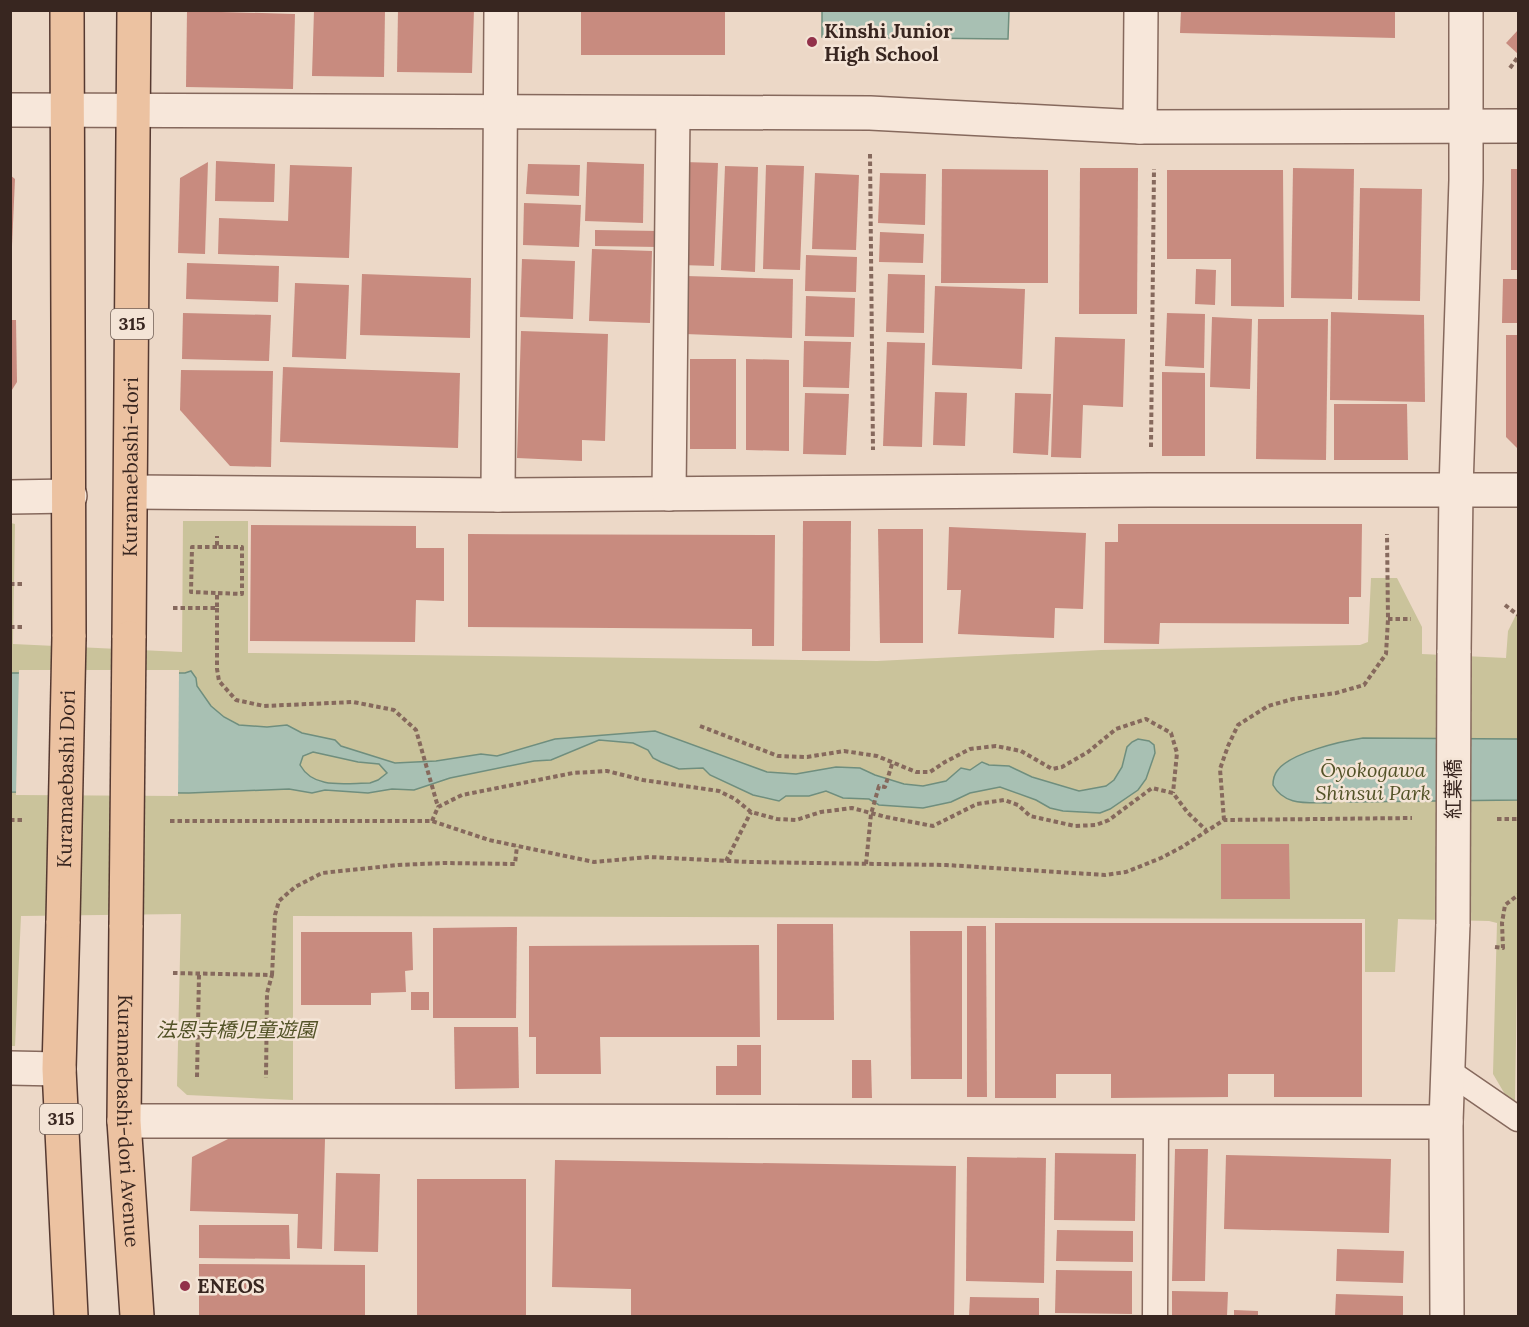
<svg xmlns="http://www.w3.org/2000/svg" width="1529" height="1327" viewBox="0 0 1529 1327" font-family="Lora,'Noto Sans JP',serif">
  <style>
    .green { fill: #cac39b }
    .water { fill: #a8c0b3; stroke: #6f8e7e; stroke-width: 1.5; fill-rule: evenodd }
    .pier { fill: #ecd8c7 }
    .building { fill: #c88b7f }
    .lines { fill: none; stroke-linecap: round; stroke-linejoin: round }
    .service-casing { stroke: #86695d; stroke-width: 27 }
    .minor-casing { stroke: #86695d; stroke-width: 36 }
    .tertiary-casing { stroke: #86695d; stroke-width: 36 }
    .primary-casing { stroke: #553931; stroke-width: 36 }
    .path { stroke: #86695d; stroke-width: 4; stroke-dasharray: 4.5 3; stroke-linecap: butt }
    .service { stroke: #f7e7da; stroke-width: 24 }
    .minor { stroke: #f7e7da; stroke-width: 33 }
    .tertiary { stroke: #f7e7da; stroke-width: 33 }
    .primary { stroke: #ecc2a1; stroke-width: 33 }
    .tertiary-bridge-casing { stroke: #86695d; stroke-width: 36; stroke-linecap: butt }
    .primary-bridge-casing { stroke: #553931; stroke-width: 36; stroke-linecap: butt }
    .tertiary-bridge { stroke: #f7e7da; stroke-width: 33 }
    .primary-bridge { stroke: #ecc2a1; stroke-width: 33 }
    .poi-dot { fill: #92314a; stroke: #f4e4d6; stroke-width: 2 }
    .labels { text-anchor: middle; stroke-width: 5; stroke-linejoin: round; paint-order: stroke }
    .shield { fill: #f4e4d6; stroke: #705f57; stroke-width: 1.5 }
    .shield-label { font-size: 18px; font-weight: bold; fill: #382620 }
    .poi-label { font-size: 20px; font-weight: bold; fill: #382620; stroke: #f4e4d6; text-anchor: start }
    .street-label { font-size: 20px; fill: #382620; stroke: #f4e4d6 }
    .park-label { font-size: 20px; font-style: italic; fill: #535328; stroke: #f4e4d6 }
  </style>
  <rect width="100%" height="100%" fill="#ecd8c7"/>
  <path class="green" d="M183,521H248V653L877,661L1101,650L1360,645L1368,642L1371,578H1397L1422,627V654L1506,658L1508,631L1518,611V919L1515,1101L1506,1096L1493,1074L1497,923L1489,921L1398,919L1395,972H1365V919L293,916V1100L187,1095L177,1086L181,914L21,916L15,1046H11V523L15,524L13,644L182,652Z"/>
  <g class="water">
    <path d="M822,11H1009L1008,39L822,37Z"/>
    <path d="M191,671L196,678L197,686L211,706L224,717L239,725L267,727L287,725L302,733L335,740L341,746L395,763L436,761L481,754L497,756L555,739L655,731L767,772L796,774L836,767L860,768L875,775L904,784L923,786L946,781L961,768L970,770L982,762L989,765L1009,766L1032,777L1079,791L1106,786L1114,780L1122,767L1127,747L1132,742L1138,739L1149,741L1154,745L1155,753L1146,779L1138,790L1110,809L1100,813L1063,811L1050,808L1036,800L1000,787L970,793L951,802L923,808L879,805L869,799L843,798L826,791L809,796H786L779,801L753,795L710,775L703,768L679,769L661,762L653,758L648,750L633,743L599,740L551,760L534,761L450,778L414,790L392,789L368,793L325,790L312,793L289,789L189,793L11,792L10,673H185ZM313,752L358,762L379,764L387,773L378,780L370,783C346,783 314,790 300,765L303,756Z"/>
    <path d="M1363,738L1518,739V800L1347,802V795H1332L1331,803C1309,802 1285,807 1273,785C1273,780 1274,775 1277,771C1289,753 1342,741 1363,738Z"/>
  </g>
  <path class="pier" d="M19,670H179L178,796L16,795Z"/>
  <g class="building">
    <path d="M314,10H385L384,77L312,76Z"/>
    <path d="M398,10H474L472,73L397,72Z"/>
    <rect x="581" y="10" width="144" height="45"/>
    <path d="M1181,10H1395V38L1180,33Z"/>
    <path d="M187,11L295,14L293,89L186,87Z"/>
    <path d="M1518,30V54L1506,43Z"/>
    <path d="M216,161L275,164L274,202L215,201Z"/>
    <path d="M208,162L205,254L178,253L180,178Z"/>
    <path d="M587,162L644,164L643,223L585,221Z"/>
    <path d="M684,162L718,163L714,266L680,265Z"/>
    <path d="M528,164L580,165L579,196L526,194Z"/>
    <path d="M290,165L352,167L349,258L218,254L219,218L288,221Z"/>
    <path d="M766,165L804,166L800,270L763,269Z"/>
    <path d="M725,166L758,167L755,272L721,270Z"/>
    <path d="M1080,168H1138L1137,314H1079Z"/>
    <path d="M1293,168L1354,169L1352,299L1291,298Z"/>
    <path d="M942,169L1048,170V283H941Z"/>
    <rect x="1511" y="169" width="7" height="101"/>
    <path d="M1167,170H1283L1284,307L1231,306V259H1167Z"/>
    <path d="M815,173L859,175L856,250L812,249Z"/>
    <path d="M880,173L926,174L925,225L878,223Z"/>
    <path d="M10,175L15,179L12,246H10Z"/>
    <path d="M1360,188L1422,189L1420,301L1358,300Z"/>
    <path d="M524,203L581,205L579,247L523,245Z"/>
    <path d="M595,230L659,231L658,247L595,246Z"/>
    <path d="M880,232L924,234L923,263L879,262Z"/>
    <path d="M592,249L652,251L650,323L589,321Z"/>
    <path d="M806,255L857,257L856,292L805,291Z"/>
    <path d="M522,259L575,261L573,319L520,317Z"/>
    <path d="M187,263L279,266L278,302L186,299Z"/>
    <path d="M1196,269L1216,270L1215,305L1195,304Z"/>
    <path d="M362,274L471,278L470,338L360,335Z"/>
    <path d="M888,274L925,275L924,333L886,332Z"/>
    <path d="M686,276L793,279L792,338L685,334Z"/>
    <path d="M1503,279H1518V323H1502Z"/>
    <path d="M295,283L349,285L346,359L292,357Z"/>
    <path d="M935,286L1025,289L1022,369L932,365Z"/>
    <path d="M806,296L855,298L854,337L805,336Z"/>
    <path d="M1331,312L1424,315L1425,402L1330,400Z"/>
    <path d="M183,313L271,315L269,361L182,359Z"/>
    <path d="M1167,313L1205,314L1204,368L1165,366Z"/>
    <path d="M1212,317L1252,319L1250,389L1210,387Z"/>
    <path d="M1258,319H1328L1326,460L1256,459Z"/>
    <path d="M10,320H16L17,382L10,393Z"/>
    <path d="M521,331L608,334L605,441L582,440V461L517,458Z"/>
    <path d="M1506,335H1518V449L1506,437Z"/>
    <path d="M1055,337L1125,339L1123,407L1083,405L1081,458L1051,457Z"/>
    <path d="M804,341L851,342L849,388L803,387Z"/>
    <path d="M887,342L925,343L922,447L883,446Z"/>
    <rect x="690" y="359" width="46" height="90"/>
    <path d="M746,359L789,360V451L746,450Z"/>
    <path d="M283,367L460,373L458,448L280,442Z"/>
    <path d="M181,370L273,371L271,467L230,466L180,410Z"/>
    <path d="M1162,372L1205,373V456H1162Z"/>
    <path d="M935,392L967,393L965,446L933,445Z"/>
    <path d="M805,393L849,394L846,455L803,454Z"/>
    <path d="M1015,393L1051,394L1048,455L1013,453Z"/>
    <path d="M1334,404H1407L1408,460H1334Z"/>
    <path d="M803,521H851L850,651H802Z"/>
    <path d="M1118,524H1362L1361,597H1349V624L1160,623L1159,644L1104,643L1105,542H1118Z"/>
    <path d="M251,525L416,526V548H444V601L416,600L415,642L250,641Z"/>
    <path d="M949,527L1086,533L1083,609L1055,608L1054,638L958,634L961,590H947Z"/>
    <path d="M878,529H923V643H880Z"/>
    <path d="M468,534L775,535L774,646H752V629L468,627Z"/>
    <path d="M1221,844H1289L1290,899H1221Z"/>
    <path d="M995,923H1362V1097H1274V1074H1228V1097L1111,1098V1074H1056V1098H995Z"/>
    <path d="M777,924H833L834,1020H777Z"/>
    <path d="M967,926H986L987,1097H967Z"/>
    <path d="M517,927L516,1018H433V928Z"/>
    <path d="M910,931H962V1079H911Z"/>
    <path d="M301,932H412L413,970L405,971L406,992L371,993V1005H301Z"/>
    <path d="M759,945L760,1037H600L601,1074H536V1037H529V946Z"/>
    <rect x="411" y="992" width="18" height="18"/>
    <path d="M454,1027H518L519,1088L455,1089Z"/>
    <path d="M737,1045H761V1095H716V1066H737Z"/>
    <path d="M852,1060H871L872,1098H852Z"/>
    <path d="M234,1136L325,1139L322,1249L297,1248L298,1214L190,1211L192,1157Z"/>
    <path d="M1175,1149H1208L1205,1281H1172Z"/>
    <path d="M1055,1153L1136,1154L1135,1221L1054,1220Z"/>
    <path d="M1226,1155L1391,1159L1389,1233L1224,1229Z"/>
    <path d="M967,1157L1046,1158L1044,1283L966,1281Z"/>
    <path d="M555,1160L956,1166L954,1316H631V1289L552,1287Z"/>
    <path d="M336,1173L380,1174L378,1252L334,1251Z"/>
    <rect x="417" y="1179" width="109" height="137"/>
    <path d="M199,1225H289L290,1259L199,1258Z"/>
    <path d="M1057,1230L1133,1231V1262L1056,1261Z"/>
    <path d="M1337,1249L1404,1251L1403,1283L1336,1281Z"/>
    <path d="M199,1264L365,1265V1316H199Z"/>
    <path d="M1056,1270L1132,1271V1314L1055,1313Z"/>
    <path d="M1172,1291L1228,1292L1227,1316H1172Z"/>
    <path d="M1336,1294L1403,1296V1316H1335Z"/>
    <path d="M970,1297L1039,1298V1316H969Z"/>
    <path d="M1234,1310L1258,1311V1316H1234Z"/>
  </g>
  <g class="lines">
    <defs>
      <g id="service">
        <path d="M1448,1071L1518,1119"/>
        <path d="M1155,1316L1156,1121"/>
      </g>
      <g id="minor">
        <path d="M10,110L870,113L1140,127L1518,126"/>
        <path d="M1140,127L1141,10"/>
        <path d="M131,492L498,495L1150,490H1518"/>
        <path d="M669,494L673,113"/>
        <path d="M498,495L501,10"/>
        <path d="M10,497L70,496"/>
        <path d="M10,1068L59,1069"/>
        <path d="M124,1121L1446,1122"/>
      </g>
      <g id="tertiary">
        <path d="M1454,653L1456,489L1466,180V10"/>
        <path d="M1447,1316L1446,1122L1453,924"/>
      </g>
      <g id="primary">
        <path d="M67,10L69,637"/>
        <path id="s1" d="M129,638L134,10"/>
        <path d="M63,921L59,1069L71,1316"/>
        <path id="s2" d="M126,925L124,1121L137,1316"/>
      </g>
    </defs>
    <use href="#service" class="service-casing"/>
    <use href="#minor" class="minor-casing"/>
    <use href="#tertiary" class="tertiary-casing"/>
    <use href="#primary" class="primary-casing"/>
    <g class="path">
      <path d="M1510,68L1518,57"/>
      <path d="M870,154L873,450"/>
      <path d="M1151,447L1154,169"/>
      <path d="M217,547H192L191,592L217,593"/>
      <path d="M10,584H25"/>
      <path d="M1505,605L1518,615"/>
      <path d="M173,608H217V593L242,594V547H217V536"/>
      <path d="M217,608V669L219,681L236,700L264,706L353,702L394,710L416,730L438,807"/>
      <path d="M1388,619H1411"/>
      <path d="M10,627H24"/>
      <path d="M700,726L778,756L807,757L844,751L877,756L916,772H930L945,762L970,749L996,746L1021,751L1052,769L1062,767L1088,752L1116,729L1146,719L1171,733L1177,753L1173,793"/>
      <path d="M1497,819H1518"/>
      <path d="M10,820H22"/>
      <path d="M1224,820L1220,769L1228,746L1238,725L1268,706L1293,699L1336,693L1364,685L1386,654L1388,619L1387,534"/>
      <path d="M170,821H432L489,840L594,862L649,857L749,862L946,865L1105,875L1126,872L1161,858L1182,847L1224,820L1412,818"/>
      <path d="M432,821L438,807L462,795L573,773L607,771L643,780L719,791L735,799L751,812L777,819L796,820L821,812L852,808L886,817L933,826L977,804L1004,800L1018,805L1030,816L1075,826L1096,825L1109,820L1152,788L1173,793L1188,813L1206,830"/>
      <path d="M726,861L751,812"/>
      <path d="M866,864L871,814L879,786L885,787L892,764"/>
      <path d="M1495,947L1503,948L1502,923L1505,905L1518,895"/>
      <path d="M173,973L272,975L267,993L266,1078"/>
      <path d="M272,975L275,915L279,901L295,887L322,873L398,865L445,863L515,864L517,846"/>
      <path d="M197,1077L199,975"/>
    </g>
    <use href="#service" class="service"/>
    <use href="#minor" class="minor"/>
    <use href="#tertiary" class="tertiary"/>
    <use href="#primary" class="primary"/>
    <defs>
      <path id="tertiary-bridge" d="M1453,924L1454,653"/>
      <g id="primary-bridge">
        <path id="s3" d="M63,921L69,637"/>
        <path d="M126,925L129,638"/>
      </g>
    </defs>
    <use href="#tertiary-bridge" class="tertiary-bridge-casing"/>
    <use href="#primary-bridge" class="primary-bridge-casing"/>
    <use href="#tertiary-bridge" class="tertiary-bridge"/>
    <use href="#primary-bridge" class="primary-bridge"/>
  </g>
  <g class="poi-dot">
    <circle cx="812" cy="42" r="6"/>
    <circle cx="185" cy="1286" r="6"/>
  </g>
  <g class="labels">
    <g class="shield">
      <rect x="111" y="309" width="42" height="30" rx="4.5"/>
      <rect x="40" y="1104" width="42" height="30" rx="4.5"/>
    </g>
    <g class="shield-label">
      <text x="132" y="330">315</text>
      <text x="61" y="1125">315</text>
    </g>
    <g class="poi-label">
      <text x="824" y="38">Kinshi Junior<tspan x="824" dy="23">High School</tspan></text>
      <text x="197" y="1293">ENEOS</text>
    </g>
    <g class="street-label">
      <text dy="7" stroke="none"><textPath href="#s1" startOffset="171">Kuramaebashi-dori</textPath></text>
      <text dy="7" stroke="none"><textPath href="#s3" startOffset="142">Kuramaebashi Dori</textPath></text>
      <text transform="translate(1453 789) rotate(-90)" y="7">紅葉橋</text>
      <text dy="7" stroke="none"><textPath href="#s2" startOffset="196">Kuramaebashi-dori Avenue</textPath></text>
    </g>
    <g class="park-label">
      <text x="1373" y="777">Ōyokogawa<tspan x="1373" dy="23">Shinsui Park</tspan></text>
      <text x="236" y="1037">法恩寺橋児童遊園</text>
    </g>
  </g>
  <rect width="1529" height="1327" fill="none" stroke="#382620" stroke-width="24"/>
</svg>
